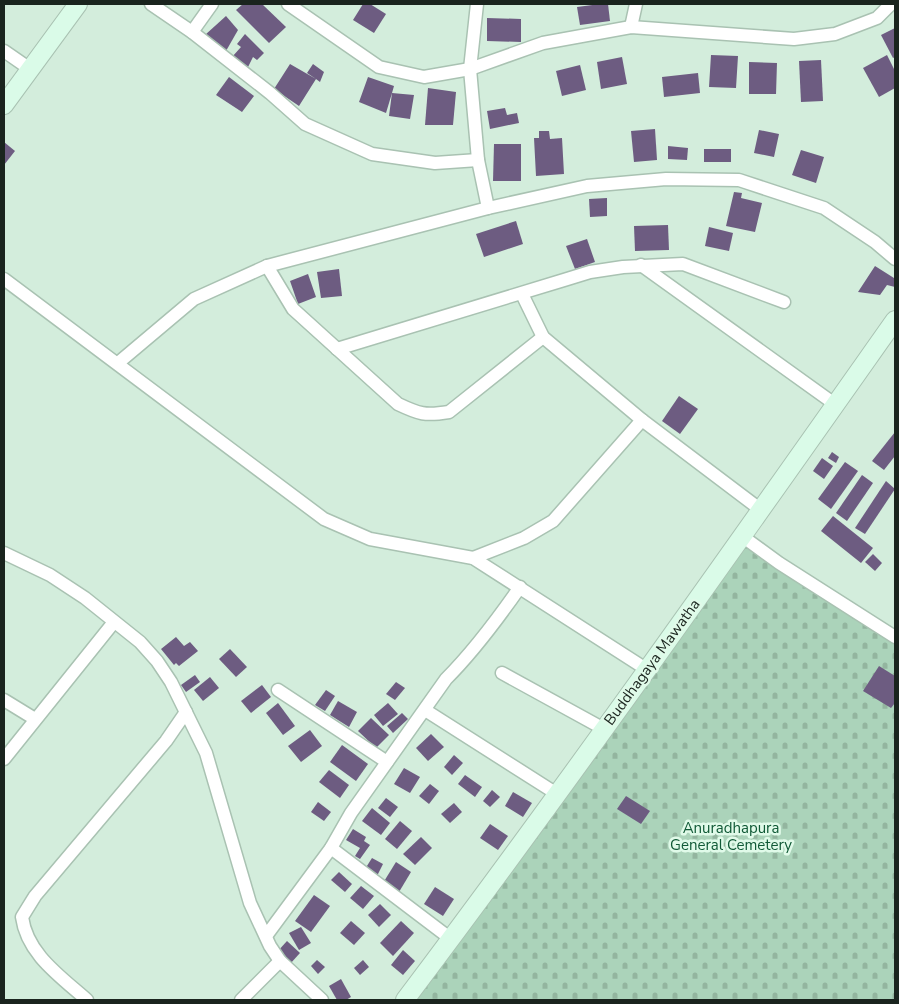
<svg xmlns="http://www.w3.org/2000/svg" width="899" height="1004" viewBox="0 0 899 1004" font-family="'Nunito Sans',sans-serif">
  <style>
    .cemetery { fill: url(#cemetery-stones) }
    .building { fill: #6d5c81 }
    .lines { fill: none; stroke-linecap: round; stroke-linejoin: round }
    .street-casing { stroke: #a9c2b2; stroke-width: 15 }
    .secondary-casing { stroke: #a9c2b2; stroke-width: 20 }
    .street { stroke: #fff; stroke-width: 12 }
    .secondary { stroke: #dafbe8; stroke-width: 18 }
    .labels { text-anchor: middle; stroke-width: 5; stroke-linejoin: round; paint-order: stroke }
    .street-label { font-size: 15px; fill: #1a241e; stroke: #e0fae9 }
    .park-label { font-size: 15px; fill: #105936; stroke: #e0fae9 }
  </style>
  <defs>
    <pattern id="cemetery-stones" width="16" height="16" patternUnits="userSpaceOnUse" patternTransform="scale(1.25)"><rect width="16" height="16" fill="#abd3ba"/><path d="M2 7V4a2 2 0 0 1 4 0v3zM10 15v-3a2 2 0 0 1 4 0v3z" fill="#93b59f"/></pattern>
  </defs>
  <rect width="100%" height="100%" fill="#d3eddc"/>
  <path class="cemetery" d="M742,536L895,637V1000H405Z"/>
  <g class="building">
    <path d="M243,4H262L286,27L269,43L236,10Z"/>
    <path d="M363,4H370L386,14L374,33L353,20Z"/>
    <path d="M600,4H608L610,21L580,25L577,7Z"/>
    <path d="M226,16L238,30L226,51L205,35Z"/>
    <path d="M487,18L521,19V42L487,41Z"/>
    <path d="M895,28V57L893,58L881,35Z"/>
    <path d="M245,34L264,53L257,60L253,57L247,69L232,57L241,47L237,44Z"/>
    <path d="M711,55L738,56L736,88L709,87Z"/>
    <path d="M887,55L895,71V88L879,97L863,68Z"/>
    <path d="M622,57L627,84L601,89L597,62Z"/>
    <path d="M821,60L823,101L801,102L799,61Z"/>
    <path d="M749,62L777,63L776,94H749Z"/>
    <path d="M290,64L316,79L307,73L313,64L324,72L320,82L316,79L299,106L274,89Z"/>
    <path d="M580,65L586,90L562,96L556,71Z"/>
    <path d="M698,73L700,93L664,97L662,77Z"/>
    <path d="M229,77L254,96L242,112L216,95Z"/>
    <path d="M368,77L394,86L392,93L414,95L410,119L389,116L392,93L386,113L359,102Z"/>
    <path d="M428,88L456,92L453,125H425Z"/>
    <path d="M505,108L507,115L517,113L519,123L490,129L487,111Z"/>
    <path d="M655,129L657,160L634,162L631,131Z"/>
    <path d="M759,130L779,134L774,157L754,153Z"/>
    <path d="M539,131H549L550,139L562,138L564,174L536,176L534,138H539Z"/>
    <path d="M4,142L15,151L4,165Z"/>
    <path d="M494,144H521V181H493Z"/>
    <path d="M668,146L688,148L687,160L668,159Z"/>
    <rect x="704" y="149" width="27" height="13"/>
    <path d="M801,150L824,157L816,183L792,175Z"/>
    <path d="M734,192L742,193L741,198L762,203L755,232L726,226Z"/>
    <path d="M607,198V216L590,217L589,199Z"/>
    <path d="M516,221L523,244L484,257L476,234Z"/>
    <path d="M668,225L669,250L635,251L634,226Z"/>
    <path d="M709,227L733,233L729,251L705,246Z"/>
    <path d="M587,239L595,262L575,269L566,246Z"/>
    <path d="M875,266L894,278L895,287L887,285L880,295L858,292Z"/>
    <path d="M339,269L342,296L321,298L317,272Z"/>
    <path d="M308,274L316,297L298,304L290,281Z"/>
    <path d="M679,396L698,409L680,434L662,421Z"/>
    <path d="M895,432V456L884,470L872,461Z"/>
    <path d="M832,452L839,457L836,463L828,458Z"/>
    <path d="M822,458L833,466L824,479L813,471Z"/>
    <path d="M845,462L858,471L831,509L818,499Z"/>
    <path d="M862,475L873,483L847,521L836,513Z"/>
    <path d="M886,481L895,489L865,534L855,528Z"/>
    <path d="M833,516L873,548L861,563L821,531Z"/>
    <path d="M873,554L882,563L875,571L865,562Z"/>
    <path d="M176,637L184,646L190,642L198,651L179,666L176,663L174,665L161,649Z"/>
    <path d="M230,649L247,667L236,677L219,659Z"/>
    <path d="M879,666L895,676V703L891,708L863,691Z"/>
    <path d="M195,675L200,682L186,692L181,685Z"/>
    <path d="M210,677L219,688L203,701L194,690Z"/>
    <path d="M396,682L405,688L395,700L386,694Z"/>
    <path d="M262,685L271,697L251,713L241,701Z"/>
    <path d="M326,690L335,696L325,711L315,705Z"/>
    <path d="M338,701L357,712L349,727L330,715Z"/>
    <path d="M278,703L295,726L283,735L266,713Z"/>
    <path d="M388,703L398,714L383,726L374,715Z"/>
    <path d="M402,713L408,719L393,733L387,726Z"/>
    <path d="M371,718L389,735L376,748L358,731Z"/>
    <path d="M310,730L322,746L301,762L288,746Z"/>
    <path d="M431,734L444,747L428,761L416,748Z"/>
    <path d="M342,745L368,764L356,781L330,762Z"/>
    <path d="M454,755L463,763L452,775L444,767Z"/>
    <path d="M404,768L420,777L410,793L394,784Z"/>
    <path d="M329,770L349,785L340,798L319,782Z"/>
    <path d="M465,775L482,787L475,797L458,784Z"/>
    <path d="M430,784L439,791L429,804L419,796Z"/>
    <path d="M492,790L500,797L490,807L483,801Z"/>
    <path d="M513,792L532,803L523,817L505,806Z"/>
    <path d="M626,796L650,811L641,824L617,809Z"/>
    <path d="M386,798L398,807L390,817L378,808Z"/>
    <path d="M318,802L331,812L324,821L311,812Z"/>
    <path d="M454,803L462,812L450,823L441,814Z"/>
    <path d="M372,808L390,823L381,835L362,821Z"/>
    <path d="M400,821L412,831L397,849L385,839Z"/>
    <path d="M490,824L508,836L498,850L480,838Z"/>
    <path d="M353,829L366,837L364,841L370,845L360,859L355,856L360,848L346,840Z"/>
    <path d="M421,837L432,848L415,865L403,854Z"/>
    <path d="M372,858L383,864L377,876L365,869Z"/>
    <path d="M396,862L411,872L399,892L383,883Z"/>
    <path d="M339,872L352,884L345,892L331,880Z"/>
    <path d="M361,886L374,896L363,909L350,898Z"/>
    <path d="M435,887L454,899L443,916L424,904Z"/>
    <path d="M314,895L330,906L311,932L295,921Z"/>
    <path d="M380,904L391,915L379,927L368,915Z"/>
    <path d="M351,921L365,933L354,945L340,933Z"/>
    <path d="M401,921L414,933L393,956L380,943Z"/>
    <path d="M301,927L311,943L299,950L289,933Z"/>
    <path d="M287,941L300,953L290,964L277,952Z"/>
    <path d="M403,950L415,961L403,975L391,965Z"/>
    <path d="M317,960L325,967L318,974L311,966Z"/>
    <path d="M363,960L369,967L360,975L354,968Z"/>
    <path d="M341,979L351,997L346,1000H337L329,986Z"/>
  </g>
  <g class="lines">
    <defs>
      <g id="street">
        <path d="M151,4L192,32L270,93L305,124L372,154L435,163L478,160"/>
        <path d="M288,4L379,67L424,77L470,69L543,43L631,27L794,39L835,34L877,18L891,4"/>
        <path d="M477,4L470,69L478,160L488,208"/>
        <path d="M631,27L636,4"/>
        <path d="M192,32L212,4"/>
        <path d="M4,51L30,69"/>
        <path d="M641,265L836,405"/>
        <path d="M267,266L293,309L398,404C419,414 425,416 449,412L543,337"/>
        <path d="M4,279L324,519L370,539L473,558L646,669"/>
        <path d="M522,294L543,337L642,420L761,510"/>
        <path d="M337,349L564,280L590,272L623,267L683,264L784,302"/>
        <path d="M118,363L194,299L267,266L488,208L587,186L666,179L739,180L824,208L875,242L895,259"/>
        <path d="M742,536L779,563L895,637"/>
        <path d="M4,553L50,575L85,598L140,642L157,661L171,682L206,753L250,903L270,946L280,961L322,1000"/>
        <path d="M473,558L524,538L553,521L642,420"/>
        <path d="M502,673L604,729"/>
        <path d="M278,690L387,762"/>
        <path d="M4,700L35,719"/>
        <path d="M425,710L557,794"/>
        <path d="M4,759L114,622"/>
        <path d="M331,848L451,939"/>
        <path d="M266,936L331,848L351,813L446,679C474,651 497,620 520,587"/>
        <path d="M87,1000C60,976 27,954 22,917L35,896L166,741L186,712"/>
        <path d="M241,1000L280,961"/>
      </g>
      <g id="secondary">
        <path d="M4,105L78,4"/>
        <path d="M405,1000C573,777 734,548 895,320"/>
      </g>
    </defs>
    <use href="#street" class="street-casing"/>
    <use href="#secondary" class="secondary-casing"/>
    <use href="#street" class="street"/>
    <use href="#secondary" class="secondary"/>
  </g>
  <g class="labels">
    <g class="street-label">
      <text transform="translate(652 662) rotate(-54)" y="5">Buddhagaya Mawatha</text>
    </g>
    <g class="park-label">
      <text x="731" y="833">Anuradhapura<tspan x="731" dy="17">General Cemetery</tspan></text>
    </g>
  </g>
  <rect width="899" height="1004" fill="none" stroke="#1a241e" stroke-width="10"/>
</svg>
